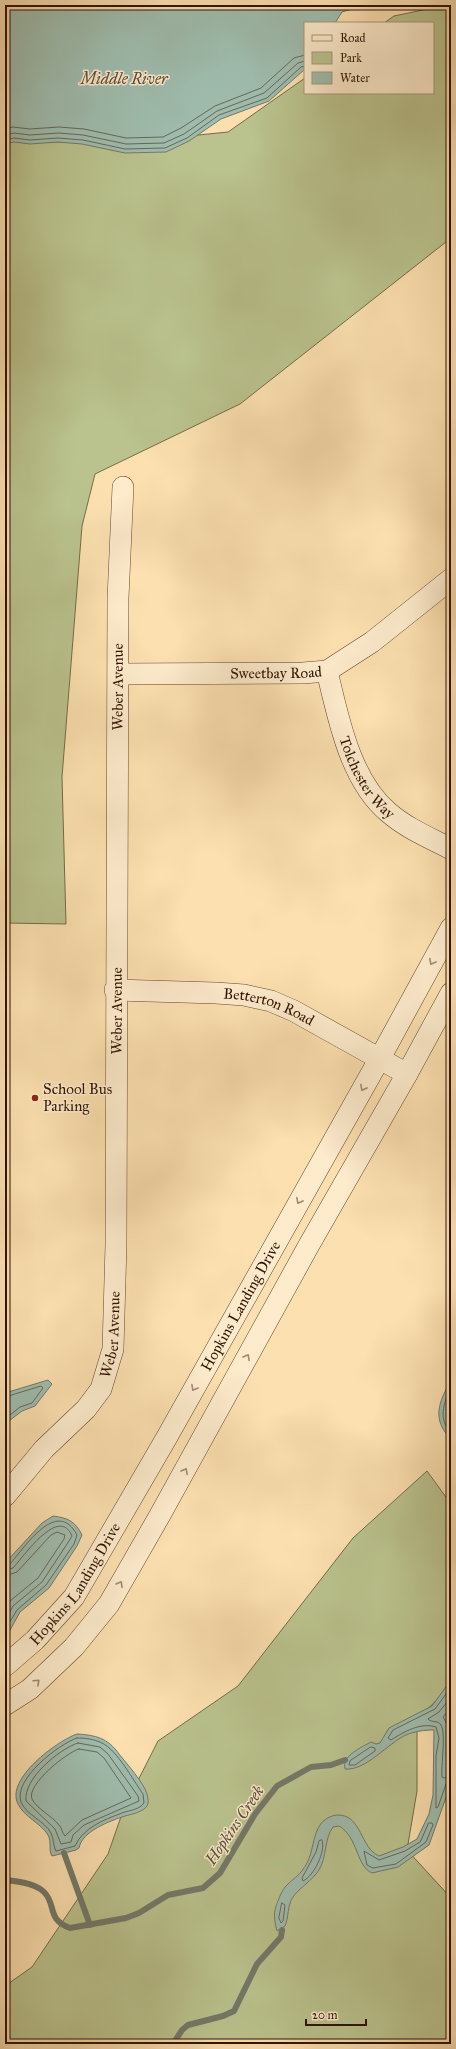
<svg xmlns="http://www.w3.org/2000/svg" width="456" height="2049" viewBox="0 0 456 2049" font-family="'IM FELL Great Primer',serif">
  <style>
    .green { fill: #bac38e; stroke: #756b47 }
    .water { fill: #9fbdaf; stroke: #737969 }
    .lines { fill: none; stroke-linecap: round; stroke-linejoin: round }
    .shore { stroke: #686858; stroke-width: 1 }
    .stream { stroke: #737969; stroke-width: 6 }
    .minor-casing { stroke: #63462c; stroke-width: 22 }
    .minor { stroke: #fdebcc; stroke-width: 21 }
    .oneway { stroke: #a18a70 }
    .poi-dot { fill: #8f2418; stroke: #fdebcc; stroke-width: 1.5 }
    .labels { text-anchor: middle; stroke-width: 3; stroke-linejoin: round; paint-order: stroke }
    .street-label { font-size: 15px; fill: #301300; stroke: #fdebcc }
    .poi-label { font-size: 15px; fill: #301300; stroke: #fdebcc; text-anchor: start }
    .water-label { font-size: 16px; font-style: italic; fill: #574e3d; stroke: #fdebcc }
  </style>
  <rect width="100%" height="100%" fill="#fce0b0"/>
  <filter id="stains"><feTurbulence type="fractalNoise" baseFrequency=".005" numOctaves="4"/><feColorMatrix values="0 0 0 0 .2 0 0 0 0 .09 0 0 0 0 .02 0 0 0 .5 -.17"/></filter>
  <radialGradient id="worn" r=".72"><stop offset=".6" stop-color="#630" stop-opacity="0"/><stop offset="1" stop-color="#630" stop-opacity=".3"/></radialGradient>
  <g class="green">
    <path d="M447,5H451V238L240,404L95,474L82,526L62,777L66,924L5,923V141L119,143L228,132L305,78V93H433V23H384L394,16Z"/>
    <path d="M427,1471L451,1504V1680L440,1697L417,1719V1791L407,1850L451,1898V2044H5V1986L32,1967L108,1854L124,1808L158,1741L238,1686L353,1538Z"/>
  </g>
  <g class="water">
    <path d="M5,5H365L342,12L335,23H305V69L269,101L221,119L189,141L166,152L125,153L82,144L58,142L30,144L14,142L5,144Z"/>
    <path d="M48,1380L52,1384L35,1406L22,1411L5,1424V1393Z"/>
    <path d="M451,1380V1439C431,1419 439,1402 451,1380Z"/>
    <path d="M53,1516C68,1518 75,1521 82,1535L77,1546L49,1588L20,1612L9,1632L5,1635V1563L42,1523Z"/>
    <path d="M451,1680V1774L449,1789L429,1845L398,1867L372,1873C356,1866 358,1837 339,1826L333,1827C324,1839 327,1857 319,1870C312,1881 300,1887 293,1897C287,1906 289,1917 285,1926L277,1931C275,1923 273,1915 276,1906C278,1901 282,1889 287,1885C297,1875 299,1877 307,1863C313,1852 313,1835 320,1825C323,1820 331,1815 338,1815C362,1815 360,1848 379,1856L403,1847L417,1839L429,1814L433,1795L434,1730C425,1730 415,1731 406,1735C388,1743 366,1771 345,1769C341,1756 362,1747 371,1742L376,1744L380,1743L389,1728L432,1706Z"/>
    <path d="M77,1734C95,1735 108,1738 119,1754C127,1764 144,1783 147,1794C148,1798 149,1803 147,1806C143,1812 132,1814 125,1816C110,1821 82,1831 79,1848L76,1850L52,1856C48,1850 52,1842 48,1835C41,1823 24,1817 18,1804C5,1779 57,1741 77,1734Z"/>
  </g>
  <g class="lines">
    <g class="shore">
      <path d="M5,129L13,127L30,129L59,127L84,129L126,138L163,137L181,128L215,106L261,88L294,58L305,55"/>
      <path d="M5,135L14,133L30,135L59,133L83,135L126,144L164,143L184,134L217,111L264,93L298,63L305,61"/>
      <path d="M5,140L14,138L30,140L58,138L83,140L125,149L165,148L187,138L219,115L267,98L301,67L305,66"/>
      <path d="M451,1389C443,1403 438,1420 451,1433"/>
      <path d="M5,1397L41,1386L43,1388L32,1403L20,1407L5,1419"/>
      <path d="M5,1565L10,1564C25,1547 57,1497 77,1535L74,1544L46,1585L17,1610L5,1630"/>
      <path d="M5,1570L13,1568C24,1556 59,1505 72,1536L69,1541L42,1582L13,1606L5,1621"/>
      <path d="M5,1576L17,1572L51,1535L57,1532L65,1535L64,1539L38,1578L10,1601L5,1608"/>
      <path d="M451,1687L435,1709L393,1730L388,1738L391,1740C404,1732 420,1722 436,1727L439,1738L436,1756V1808L438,1807L446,1784L451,1782"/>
      <path d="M451,1697L439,1712L428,1719C432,1723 438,1720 441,1725C446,1733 441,1766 442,1777L444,1778L451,1777"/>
      <path d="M451,1707L443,1717C454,1733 447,1750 447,1769L451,1771"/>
      <path d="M77,1738C85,1738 94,1739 102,1743C117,1750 133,1780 143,1794L144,1803C139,1810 130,1810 122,1813C103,1820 83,1828 75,1846L56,1851C53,1846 54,1839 51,1833C45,1821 26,1815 21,1802C13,1779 59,1744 77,1738Z"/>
      <path d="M78,1743L100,1747L108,1754L138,1796L139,1801L84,1825L73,1835L71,1842L61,1844L55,1829L26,1801C23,1779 59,1749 78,1743Z"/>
      <path d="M371,1747L375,1748V1751L355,1765H349L350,1761Z"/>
      <path d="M79,1749L97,1752L104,1758L131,1798L82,1820L65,1836C62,1833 62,1828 59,1825C52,1816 37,1809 32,1799C26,1785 67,1752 79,1749Z"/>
      <path d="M429,1823H432L433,1825L426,1842L396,1864L373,1868L367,1865L364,1851L379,1860L405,1851L420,1842Z"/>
      <path d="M322,1840C326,1851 314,1876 303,1881L302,1878L316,1852L319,1841Z"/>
      <path d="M282,1903L285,1905L283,1921L281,1923L279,1918Z"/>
    </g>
    <g class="stream">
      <path d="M64,1853L90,1925"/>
      <path d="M5,1880C16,1881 36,1884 44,1892C57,1905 46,1919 70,1928L126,1918L139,1913L168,1895L203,1888L220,1873L255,1814L277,1786L311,1767L331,1765L345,1760"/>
      <path d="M173,2044L182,2030L188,2025L223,2016L234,2011L257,1964L281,1937L282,1930"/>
    </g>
    <defs>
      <g id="minor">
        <path id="s1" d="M327,671C338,717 350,780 388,812C406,828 430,838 451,849"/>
        <path id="s2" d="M119,674L303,673L327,671L372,642L451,579"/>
        <path id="s3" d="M115,990L216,993L244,995L271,1001L294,1011L407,1074"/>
        <path id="s4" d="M5,1496L44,1449L86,1409L101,1389L113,1349L116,1245L118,598L123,487"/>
        <path id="s5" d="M5,1666L35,1640L74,1597L167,1437L380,1058L451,928"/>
        <path d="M5,1705L30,1689L74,1647L109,1604L160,1515L309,1245L407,1074L451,993"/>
      </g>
    </defs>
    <use href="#minor" class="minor-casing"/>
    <use href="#minor" class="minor"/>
  </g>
  <defs><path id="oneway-chevron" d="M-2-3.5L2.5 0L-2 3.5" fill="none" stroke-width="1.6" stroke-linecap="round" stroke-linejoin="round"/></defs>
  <g class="oneway">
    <use href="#oneway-chevron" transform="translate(432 962) rotate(119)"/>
    <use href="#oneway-chevron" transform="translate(363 1088) rotate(119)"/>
    <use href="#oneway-chevron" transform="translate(299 1201) rotate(119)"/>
    <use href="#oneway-chevron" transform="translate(247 1357) rotate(-61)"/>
    <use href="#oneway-chevron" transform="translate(194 1388) rotate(119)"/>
    <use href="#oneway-chevron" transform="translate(185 1471) rotate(-61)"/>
    <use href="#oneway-chevron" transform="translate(120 1584) rotate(-60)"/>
    <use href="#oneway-chevron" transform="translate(37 1682) rotate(-43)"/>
  </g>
  <circle class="poi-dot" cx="35" cy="1098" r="4"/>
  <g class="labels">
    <g class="street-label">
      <text dy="5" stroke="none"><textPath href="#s2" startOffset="157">Sweetbay Road</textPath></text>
      <text dy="5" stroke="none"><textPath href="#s4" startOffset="848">Weber Avenue</textPath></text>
      <text dy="5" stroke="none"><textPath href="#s1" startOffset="115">Tolchester Way</textPath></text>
      <text dy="5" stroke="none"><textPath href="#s3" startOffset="156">Betterton Road</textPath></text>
      <text dy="5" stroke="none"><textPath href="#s4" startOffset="524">Weber Avenue</textPath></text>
      <text dy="5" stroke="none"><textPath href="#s5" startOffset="433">Hopkins Landing Drive</textPath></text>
      <text dy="5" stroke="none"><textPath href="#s4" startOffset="200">Weber Avenue</textPath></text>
      <text dy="5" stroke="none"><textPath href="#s5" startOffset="109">Hopkins Landing Drive</textPath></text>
    </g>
    <g class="poi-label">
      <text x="43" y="1094">School Bus<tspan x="43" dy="17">Parking</tspan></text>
    </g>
    <g class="water-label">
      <text x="124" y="84">Middle River</text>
      <text transform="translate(234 1825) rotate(-56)" y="6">Hopkins Creek</text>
    </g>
  </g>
  <rect width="456" height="2049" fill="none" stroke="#fce0b0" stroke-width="20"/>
  <rect x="6" y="6" width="444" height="2037" fill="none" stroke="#301300" stroke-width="2"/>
  <rect x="10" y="10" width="436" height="2029" fill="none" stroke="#301300"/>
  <rect x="304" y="22" width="130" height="72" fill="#fdebcc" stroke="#ab957a"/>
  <rect x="312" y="35" width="20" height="6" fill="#fdebcc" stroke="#ab957a"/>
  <text x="340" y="42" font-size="12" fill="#301300">Road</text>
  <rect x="312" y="52" width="20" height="12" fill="#bac38e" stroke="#ab957a"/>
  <text x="340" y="62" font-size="12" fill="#301300">Park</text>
  <rect x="312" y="72" width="20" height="12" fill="#9fbdaf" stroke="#ab957a"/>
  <text x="340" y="82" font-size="12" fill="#301300">Water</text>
  <path d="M306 2019v6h60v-6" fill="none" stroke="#301300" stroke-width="2"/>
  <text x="312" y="2019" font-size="12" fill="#301300" stroke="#fdebcc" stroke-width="3" paint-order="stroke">20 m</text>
  <rect width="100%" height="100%" filter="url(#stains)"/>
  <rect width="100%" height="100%" fill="url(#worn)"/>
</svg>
